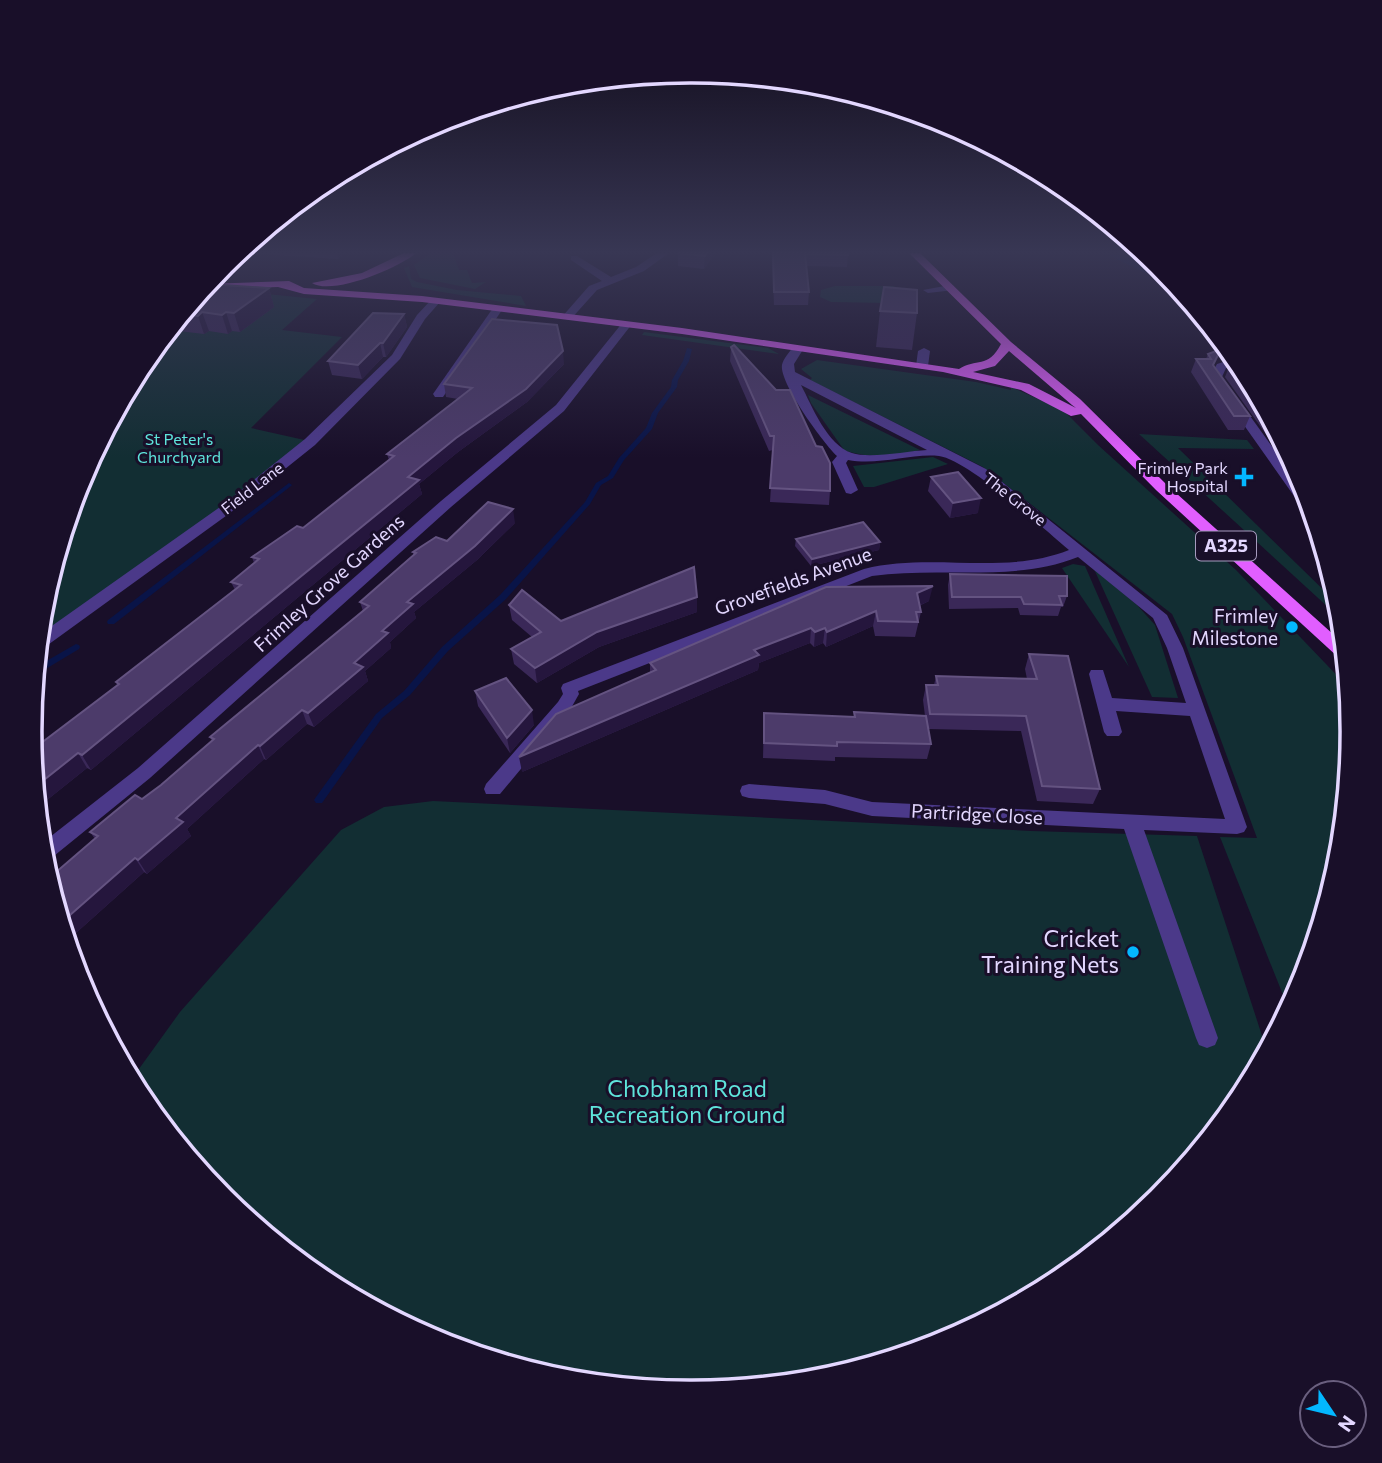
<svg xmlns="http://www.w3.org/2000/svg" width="1382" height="1463" viewBox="0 0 1382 1463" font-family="Commissioner,sans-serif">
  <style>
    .green { fill: #122e33 }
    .water { fill: #091448 }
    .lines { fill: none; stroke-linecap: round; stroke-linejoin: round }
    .stream { fill: #091448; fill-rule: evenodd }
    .minor { fill: #4b3989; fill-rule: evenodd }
    .major { fill: #e15eff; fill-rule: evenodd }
    .wall { fill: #3a2858 }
    .shaded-wall { fill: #25163d }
    .building { fill: #4c3b6a; stroke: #645381; stroke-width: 2 }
    .poi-dot { fill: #03b7ff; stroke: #190f29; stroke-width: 2.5 }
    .labels { text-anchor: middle; stroke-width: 6; stroke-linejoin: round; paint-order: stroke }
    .far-park-label { font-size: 16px; fill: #5ee4db; stroke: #190f29 }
    .far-poi-label { font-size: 16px; fill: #e3d7ff; stroke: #190f29; text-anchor: end }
    .far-street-label { font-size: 16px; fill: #e3d7ff; stroke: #190f29 }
    .shield { fill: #190f29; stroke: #a69bbf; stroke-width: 2 }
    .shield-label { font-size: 18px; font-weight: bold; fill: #e3d7ff }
    .street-label { font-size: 19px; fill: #e3d7ff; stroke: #190f29 }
    .poi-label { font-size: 19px; fill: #e3d7ff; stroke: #190f29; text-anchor: end }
    .near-poi-label { font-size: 23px; fill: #e3d7ff; stroke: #190f29; text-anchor: end }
    .near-park-label { font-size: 23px; fill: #5ee4db; stroke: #190f29 }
    .rim { fill: none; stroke: #e3d7ff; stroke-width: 3.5 }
  </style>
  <rect width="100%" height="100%" fill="#190f29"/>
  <g class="green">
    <path d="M431,253H453L459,270H467L472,283L486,282L475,289L420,278L414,265Z"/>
    <path d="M409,266L411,279L417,282L457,290L521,296L526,306L412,287L404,268Z"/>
    <path d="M835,286H893L906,290L888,303L831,302L820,297L821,290Z"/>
    <path d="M256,293L317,299L282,330L342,337L251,428L309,441L210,518L39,640C49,534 102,411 170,329C179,318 190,301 203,295C213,290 244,293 256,293Z"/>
    <path d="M644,332L768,348L779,354L642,335Z"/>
    <path d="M817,360L976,382L1011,390V387L1063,410L1098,445L1236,570L1348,687L1352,732L1339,861L1302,985L1289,1010L1220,837L1257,838L1183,637L1172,614L983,467L810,380L812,378L801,369Z"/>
    <path d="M808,395L920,450C896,456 867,459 844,450L811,403Z"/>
    <path d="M1139,434L1247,440L1254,449L1178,448L1340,606L1341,619Z"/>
    <path d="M933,457L948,464L874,487H864L853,466Z"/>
    <path d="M1073,564L1085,566L1129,667L1062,568Z"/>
    <path d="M1094,569L1137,605L1155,625L1178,698L1152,697Z"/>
    <path d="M433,801L1031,831L1197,836L1267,1051L1241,1099L1158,1199L1058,1282L944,1343L820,1380L691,1393L562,1380L438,1342L323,1281L223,1199L141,1099L131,1080L180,1012L341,830L384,807Z"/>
  </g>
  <path class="water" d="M1104,253H1145L1172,280L1143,272Z"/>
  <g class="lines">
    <g class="stream">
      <path d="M687,348L692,349L689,361L678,380L677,387L658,413L652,429L624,460L613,478L601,485L590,504L506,599L448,651L410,695L382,718L322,803H316L314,800L316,797L376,714L404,691L442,647L500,595L585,502L596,483L608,476L619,458L646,428L652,413L671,387L672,380L683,361Z"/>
      <path d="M289,483L292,485L291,486L114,624H108L107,622L108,620Z"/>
      <path d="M76,644L79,645L80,647L79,649L39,673L35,674L36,667Z"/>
    </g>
    <g class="minor">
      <path d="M657,253H669L644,271L597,290L570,320L561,318L589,286L602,281L571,260V256H577L611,277L636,267Z"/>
      <path d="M950,285L954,286V290L928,293L923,290Z"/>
      <path d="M431,300L440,302L425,319L400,359L315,445L230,513L45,647L38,648L39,635L220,507L305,439L392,355L417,315Z"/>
      <path d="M493,308L502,310L443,397H435L433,394Z"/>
      <path d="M623,322L632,324L564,411L451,507L150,778L49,860L43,862L41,844L138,768L441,501L556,405Z"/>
      <path d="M794,346L804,348L794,364L795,372L986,469L1167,615L1183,648L1247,827L1244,832L1237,834L1144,830L1218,1038L1215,1045L1207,1048L1199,1045L1196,1038L1124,829L872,816L825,804L749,798L742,796L740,791L742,786L749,784L825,790L872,802L1225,819L1190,716L1116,711L1122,732L1119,736H1107L1104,732L1089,674L1091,670H1103L1112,698L1186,703L1167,648L1153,618L1078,557C1013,583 940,566 872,576L578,691L579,694L570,710L500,794H486L484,789L486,784L558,702L563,694L561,688L563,684L864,569C931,552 1004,576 1069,550C1044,529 968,460 939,456C911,453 879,466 848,460L846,463L858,490L851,494L846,493L832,462L837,456C824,444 779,383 782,365C783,359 790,351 794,346ZM801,385L927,450C907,451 870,459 852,453C827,445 812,406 801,385Z"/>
      <path d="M924,348L930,351L928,366L922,369L916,366L918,351Z"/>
      <path d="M1236,358L1241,364L1226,368L1222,377L1307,495L1313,514L1306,513L1210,377L1217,364Z"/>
    </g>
    <g class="major">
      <path d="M404,253H416C399,268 332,296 312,283L362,273Z"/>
      <path d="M909,253H920L1011,342L1080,399L1166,484L1344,644L1345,659L1339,658L1156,490L1081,414L1071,416L1021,390L943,372L682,334L422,302L304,294L278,287L203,289L207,284L289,281L304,288L422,296L682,328L959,369C976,358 988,369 1001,344ZM1009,351L1072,405L1076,408L1029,384L973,372L995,366Z"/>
    </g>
  </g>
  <g class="wall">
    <path d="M247,253H345L338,259Z"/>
    <path d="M678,253H715L704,269L678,266Z"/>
    <path d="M772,253H848L847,267L807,266L809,292L808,305H774Z"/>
    <path d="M207,284L269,288L274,307L240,332L232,331L228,334L209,331L204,334L170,330Z"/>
    <path d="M880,311L917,313L912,350L876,347Z"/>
    <path d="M404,314L407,327L386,357H383L362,379L332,375L328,361Z"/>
    <path d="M731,347L830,491L829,505L770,502L773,450L769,451L730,361Z"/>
    <path d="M1208,354L1214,366L1250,416L1244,430H1228L1191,372L1196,359H1206Z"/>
    <path d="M1233,357L1241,364L1302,479L1305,489L1225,377Z"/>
    <path d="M564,364L527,402L458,452L419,484L422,494L91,770L87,768L37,808L117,685L116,682L235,590L231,582L254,563L252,557L303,528L389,460L387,454L458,399L446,397L444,384Z"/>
    <path d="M931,477L978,513L950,518L928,491Z"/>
    <path d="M515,523L477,560L414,612L416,618L390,642L391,648L365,671L368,681L314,727L307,724L266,760L264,759L187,829L191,836L147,874L144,872L67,941L48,879L95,839L90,832L142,799L161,785L212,741L210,737L363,611L360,602L413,555V552L447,541Z"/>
    <path d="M796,539L880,542L879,550L811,566L795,546Z"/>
    <path d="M950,574L1067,596L1063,607H1061L1058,616L1020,615L1018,608L949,609L948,585Z"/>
    <path d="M826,587L929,601L919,606L921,612L915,637L875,636L873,626L826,647L823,643L814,647L810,643L759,663L758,670L522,772L650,672V663Z"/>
    <path d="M697,597V612L599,647L537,683L514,664L511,649L532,637L512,620L509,605L561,621Z"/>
    <path d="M1029,654L1100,789L1093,804L1037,801L1021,731L928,729L931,744L927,759L835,757V761L763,758L764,713L854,717V712L925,716L923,700L926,685H934L936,676L1027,679L1025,669Z"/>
    <path d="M475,691L534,725L510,753L478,706Z"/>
  </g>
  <g class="shaded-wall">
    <path d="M337,253H345L338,259Z"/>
    <path d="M707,253H715L704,269L705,256Z"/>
    <path d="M269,288L274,307L240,332L234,313Z"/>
    <path d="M202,312L209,331L204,334L198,316Z"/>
    <path d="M226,312L232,331L228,334L222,315Z"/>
    <path d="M404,314L407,327L386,357L383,343Z"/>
    <path d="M380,343L383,357L362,379L358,365Z"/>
    <path d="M563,351L564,364L527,402L458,452L419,484L422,494L91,770L82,755L408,477Z"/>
    <path d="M981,498L978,513L950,518L953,503Z"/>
    <path d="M513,509L515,523L477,560L414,612L416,618L390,642L391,648L365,671L368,681L314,727L308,713L382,631L407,602Z"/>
    <path d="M880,542L879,550L811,566L812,559Z"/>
    <path d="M933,586L929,601L914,608L917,593Z"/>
    <path d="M697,597V612L599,647L537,683L535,668L597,632Z"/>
    <path d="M876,611L873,626L826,647L827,632Z"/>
    <path d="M811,628L810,643L759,663L758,670L522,772L519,757L754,650Z"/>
    <path d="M825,628L823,643L814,647L815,632Z"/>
    <path d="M302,710L307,724L266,760L260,746Z"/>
    <path d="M532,710L534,725L510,753L507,738Z"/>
    <path d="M258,745L264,759L187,829L191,836L147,874L138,860L176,818Z"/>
    <path d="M78,753L87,768L37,808L35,787Z"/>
    <path d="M135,858L144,872L67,941L61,923Z"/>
  </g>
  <g class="building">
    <path d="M678,253H707L705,256Z"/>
    <path d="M773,253H848V255L805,254L809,292H774Z"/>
    <path d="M207,284L269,288L234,313L226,312L222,315L202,312L198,316L183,314Z"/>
    <path d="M884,287L917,290V313L880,311Z"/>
    <path d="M373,313L404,314L383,343H380L358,365L328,361Z"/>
    <path d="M492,319L557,325L563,351L526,389L456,438L408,477L419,480L82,755L78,753L35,787L32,750L119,684L116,682L241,585L231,582L259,559L252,557L297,526L303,528L394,456L387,454L472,388L444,384Z"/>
    <path d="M734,345L776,390H790L816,446L822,447L830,463V491L770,488L774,436H770L731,347Z"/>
    <path d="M1221,349L1213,365L1250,416H1234L1196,359H1211L1208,354Z"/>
    <path d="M1234,356L1241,364L1267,413L1230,363Z"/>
    <path d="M958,472L981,498L953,503L931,477Z"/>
    <path d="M488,502L513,509L475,546L407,602L413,604L382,631L388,633L354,663L363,667L308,713L302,710L260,746L258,745L176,818L183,822L138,860L135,858L61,923L48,879L98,836L90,832L135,795L142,799L161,785L214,739L210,737L369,606L360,602L416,553L413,552L436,537L447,541Z"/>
    <path d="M863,522L880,542L812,559L796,539Z"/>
    <path d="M694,567L697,597L597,632L535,668L511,649L541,632L509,605L522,590L561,621Z"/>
    <path d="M950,574L1067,576V596H1059L1062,605L1024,604L1021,597H952Z"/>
    <path d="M933,586L917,593L921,612H916L918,622L878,621L876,611L827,632L825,628L815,632L811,628L754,650L759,655L519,757L556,714L656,670L650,663L826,587Z"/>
    <path d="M1029,654L1068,656L1100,789L1042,786L1026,716L930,714L926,685H938L936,676L1037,679Z"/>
    <path d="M506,678L532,710L507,738L475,691Z"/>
    <path d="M854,712L926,716L931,744L837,742V746L764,743V713L855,717Z"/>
  </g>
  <linearGradient id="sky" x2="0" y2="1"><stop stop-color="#0e0817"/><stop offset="0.55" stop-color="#383754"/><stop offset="1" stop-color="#383754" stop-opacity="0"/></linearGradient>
  <rect width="1382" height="458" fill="url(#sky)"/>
  <g class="poi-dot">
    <path d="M1240.5 466.5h7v7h7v7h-7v7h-7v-7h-7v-7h7z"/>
    <circle cx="1292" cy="627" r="7"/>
    <circle cx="1133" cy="952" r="7"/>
  </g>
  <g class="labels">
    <g class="far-park-label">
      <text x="179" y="445">St Peter's<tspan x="179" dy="18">Churchyard</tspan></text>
    </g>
    <g class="far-poi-label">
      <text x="1228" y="474">Frimley Park<tspan x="1228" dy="18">Hospital</tspan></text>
    </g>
    <g class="far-street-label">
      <text transform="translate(252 488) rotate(-38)" y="6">Field Lane</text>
      <text transform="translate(1015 499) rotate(38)" y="6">The Grove</text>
    </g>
    <rect class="shield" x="1196" y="531.5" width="60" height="29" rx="5"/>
    <g class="shield-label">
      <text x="1226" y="552">A325</text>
    </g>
    <g class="street-label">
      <text transform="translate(793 581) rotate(-20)" y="7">Grovefields Avenue</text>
      <text transform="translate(329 583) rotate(-42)" y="7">Frimley Grove Gardens</text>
      <text transform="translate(977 814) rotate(3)" y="7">Partridge Close</text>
    </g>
    <g class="poi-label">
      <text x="1278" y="623">Frimley<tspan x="1278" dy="22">Milestone</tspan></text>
    </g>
    <g class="near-poi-label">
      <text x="1119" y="947">Cricket<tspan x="1119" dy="26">Training Nets</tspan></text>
    </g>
    <g class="near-park-label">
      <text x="687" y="1097">Chobham Road<tspan x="687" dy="26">Recreation Ground</tspan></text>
    </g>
  </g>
  <path d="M0 0H1382V1463H0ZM690 83H692A648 648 0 0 1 1340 731V732A648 648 0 0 1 692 1380H690A648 648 0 0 1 42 732V731A648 648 0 0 1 690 83Z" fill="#190f29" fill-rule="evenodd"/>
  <path class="rim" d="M690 83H692A648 648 0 0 1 1340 731V732A648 648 0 0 1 692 1380H690A648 648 0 0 1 42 732V731A648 648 0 0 1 690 83Z"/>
  <g transform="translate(1333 1414) rotate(125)"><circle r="33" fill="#190f29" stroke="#6a5f7f" stroke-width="2"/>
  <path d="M0-5L12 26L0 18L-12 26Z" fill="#03b7ff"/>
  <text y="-10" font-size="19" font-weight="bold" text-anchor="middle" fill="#e3d7ff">N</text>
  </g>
</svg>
